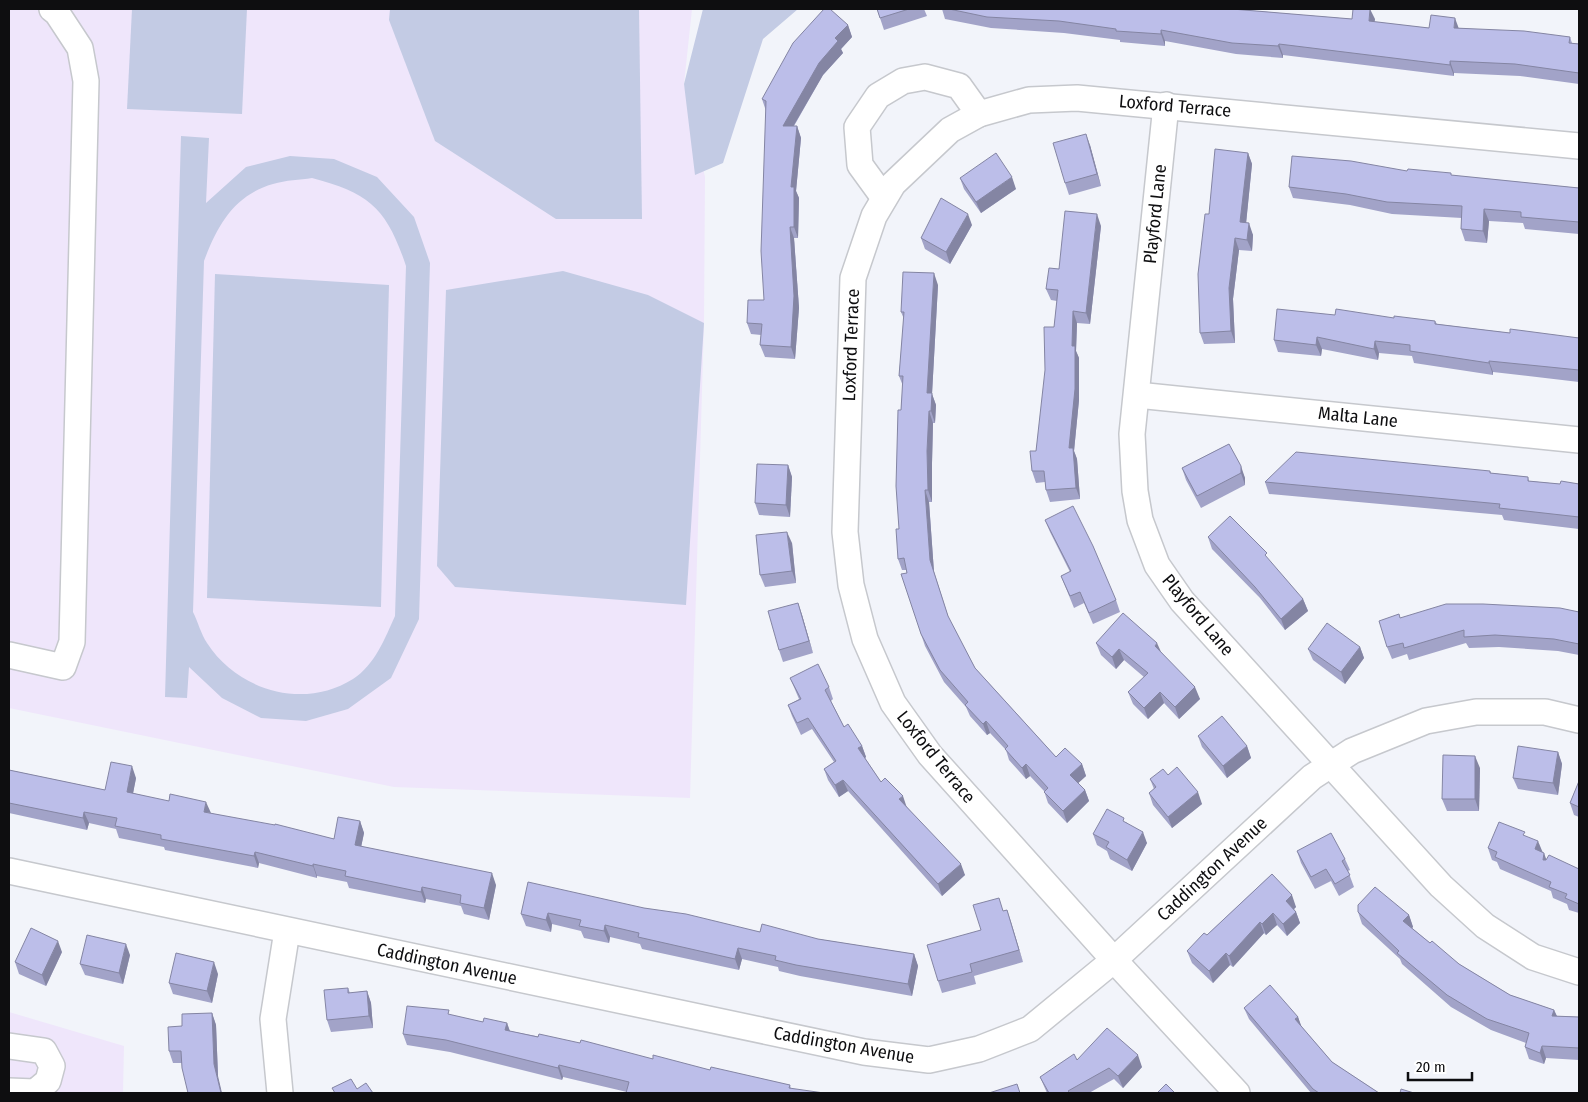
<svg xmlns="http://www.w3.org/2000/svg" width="1588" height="1102" viewBox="0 0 1588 1102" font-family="'Fira Sans Condensed',sans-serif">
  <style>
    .education { fill: #efe6fb }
    .green { fill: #c3cbe4; fill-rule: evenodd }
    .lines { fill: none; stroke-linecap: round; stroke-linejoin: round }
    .minor-casing { stroke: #c6c8cd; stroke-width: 28 }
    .minor { stroke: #fff; stroke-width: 25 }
    .wall { fill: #a2a3c8 }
    .shaded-wall { fill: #8485a3 }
    .building { fill: #bcbee9; stroke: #8485a3 }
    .labels { text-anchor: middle; stroke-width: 4; stroke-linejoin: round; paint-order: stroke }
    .street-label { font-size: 18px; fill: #0e0e10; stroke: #fff }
  </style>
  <rect width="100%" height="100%" fill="#f2f4fa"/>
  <g class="education">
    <path d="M9,9H692L684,84L705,177L704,323L690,798L394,787L9,708Z"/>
    <path d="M9,1012L124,1046L123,1093H9Z"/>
  </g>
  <g class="green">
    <path d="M132,9H247L242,114L127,109Z"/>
    <path d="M390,9H639L642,219H556L435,141L389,20Z"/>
    <path d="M703,9H798L763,39L723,163L695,175L684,84Z"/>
    <path d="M181,136L209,138L206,203L246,167L290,156L334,159L377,177L414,217L430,263L419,619L391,678L348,709L306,721L261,718L222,698L189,667L187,698L165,697ZM312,178C370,193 387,209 406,266L395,616C385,638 375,665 353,679C304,710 238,691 207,643C201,634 198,622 193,612L204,261C217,226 234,195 273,184C286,180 300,180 312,178Z"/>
    <path d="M563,271L648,295L704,323L686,605L455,587L437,566L446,290Z"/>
    <path d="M215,274L389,285L381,607L207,598Z"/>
  </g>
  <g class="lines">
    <defs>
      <g id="minor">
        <path d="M1166,105L1132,434L1135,491L1140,520L1157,565L1182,601L1441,886L1485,926L1533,957L1579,972"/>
        <path d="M884,198L860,165L857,127L878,96L903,81L925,77L959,86L979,114"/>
        <path d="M1137,395L1579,440"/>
        <path d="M9,655L63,667L72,642L86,81L80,48L57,13L52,9"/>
        <path d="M9,871L864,1052L929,1060L979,1049L1030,1029L1114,960L1312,777L1352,751L1426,721L1476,712H1545L1579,720"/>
        <path d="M9,1046L44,1051L52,1066L48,1081L35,1092L9,1091"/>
        <path d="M280,1093L273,1019L287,931"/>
        <path d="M1237,1093L1114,960L930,755L893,703L865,639L851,585L845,532L853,278L874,216L893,184L950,130L979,114L1029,100L1077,98L1579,146"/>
      </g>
    </defs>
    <use href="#minor" class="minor-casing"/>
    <use href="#minor" class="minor"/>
  </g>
  <g class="wall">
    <path d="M877,9H924L927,16L884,30Z"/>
    <path d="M942,9H1232L1352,19H1375L1374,22L1429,28H1458L1570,37L1572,43L1579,44V84L1520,76L1454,73V76L1283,55V58L1236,54L1165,41V46L1120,42V40L1064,33L991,28L945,19Z"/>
    <path d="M848,25L852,37L841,49L843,53L823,75L794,126H797L801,138L796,191L799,198L798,238H794L799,308L795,359L765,357L760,345L761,335L751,334L747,323L764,300L766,111L762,99Z"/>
    <path d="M1090,145L1101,186L1069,195L1065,183Z"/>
    <path d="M1248,153L1252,164L1246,223L1253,235L1252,251L1239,250L1233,299L1235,343L1204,344L1200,333L1209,214Z"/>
    <path d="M1407,171L1579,188V234L1525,229L1523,223L1489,221L1487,243L1465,241L1461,229L1462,218L1392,214L1350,205L1293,198L1289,187Z"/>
    <path d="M960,178L1016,189L981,213L964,189Z"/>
    <path d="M972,225L950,264L925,249L921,238Z"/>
    <path d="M1101,226L1090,324L1077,323L1076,351L1079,358V400L1074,451L1077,459L1080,499L1050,502L1046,490L1045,482L1036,483L1032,471L1036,451L1054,327L1057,301L1051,300L1046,289L1059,269Z"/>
    <path d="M938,285L932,394L936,405L935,423H933L932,463V502H929L934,572L949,619L975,668L1056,757L1082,764L1086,776L1078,783L1085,790L1089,801L1067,823L1048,803L1044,791L1030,776L1026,779L1009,760L1006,750L990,733L987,735L970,716L966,707L944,682L925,646L921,634L906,570H902L898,559L899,529L901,410L903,386L899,376L904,319L901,312Z"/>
    <path d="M1335,315L1435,321L1437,324L1510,333L1579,338V382L1493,372V375L1414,363L1412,356L1379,353L1378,360L1322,349L1321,356L1278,352L1274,340Z"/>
    <path d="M1229,444L1245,478V485L1201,508L1186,480L1182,468Z"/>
    <path d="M788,465L792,477L790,517L759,515L755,503Z"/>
    <path d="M1490,471L1491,473L1528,477L1529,481L1560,484H1579V529L1504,520L1502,515L1269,494L1265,482Z"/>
    <path d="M1045,520L1116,600L1120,612L1093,624L1084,603L1074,608L1061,576L1070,572L1050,532Z"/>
    <path d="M1208,537L1303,599L1308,611L1285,630L1260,598L1212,549Z"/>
    <path d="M792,543L796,583L765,587L760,575Z"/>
    <path d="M798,603L802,615L813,653L783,662L779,650Z"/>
    <path d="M1579,612V655L1558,651L1499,647L1469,648L1466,643L1409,660L1407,654L1392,659L1387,647L1400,618Z"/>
    <path d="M1096,643L1161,652L1200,699L1179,719L1164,703L1148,719L1133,704L1128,692L1144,677L1124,660L1116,669L1101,655Z"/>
    <path d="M1360,647L1364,658L1345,684L1313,660L1308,649Z"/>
    <path d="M790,678L829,687L833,699L831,701L844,727L862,746L866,757L865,758L881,782L907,807L965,875L942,896L848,791L839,797L828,780L824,769L834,762L812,729L801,735L792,716L788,705L799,699Z"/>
    <path d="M1198,736L1247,746L1251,758L1227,778L1202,747Z"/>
    <path d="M1558,752L1562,764L1558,795L1518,789L1513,778Z"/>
    <path d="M1480,768L1479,811H1447L1442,799Z"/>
    <path d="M9,770L105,790L136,778L133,793L210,813L334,839L360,821L364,833L361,847L496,885L489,920L464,914L461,906L426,899L425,903L349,888L347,882L317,876V878L259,863L258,868L165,850L164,847L119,838L116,829L89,823L87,830L9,813Z"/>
    <path d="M1168,775L1202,804L1172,828L1153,805L1149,793L1154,789L1150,779Z"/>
    <path d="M1579,781V817L1574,815L1570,803Z"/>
    <path d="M1126,822L1147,843L1132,871L1110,859L1107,851L1097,845L1093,834Z"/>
    <path d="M1526,836L1542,852L1546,860L1579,869V913L1569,910L1567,904L1553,898L1551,891L1500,869L1497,862L1492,860L1488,848Z"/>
    <path d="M1297,851L1345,859L1350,870L1348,871L1354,887L1339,896L1331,881L1315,889L1301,863Z"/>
    <path d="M1272,874L1296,907L1294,909L1296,912L1300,923L1287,936L1277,925L1266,935L1264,933L1233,967L1230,965L1213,983L1192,963L1187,951L1207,935Z"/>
    <path d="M644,908L760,932L818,939L914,954L918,966L912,996L800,976L779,971L778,967L742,959L739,970L642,949L640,944L610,937L609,943L584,938L581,931L552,924L551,932L526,926L521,914Z"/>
    <path d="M1007,910L1023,962L974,976L976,984L942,993L938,981L981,930L1004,911Z"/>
    <path d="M1358,912L1409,915L1413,927L1412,928L1430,943L1459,964L1510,995L1554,1010L1557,1016L1579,1017V1060L1546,1058L1544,1064L1529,1059L1525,1047L1526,1043L1491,1030L1451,1007L1402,964L1400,959L1362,924Z"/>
    <path d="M62,952L46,986L19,974L15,962Z"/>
    <path d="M130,955L123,984L85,975L80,964Z"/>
    <path d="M218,974L212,1003L173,994L169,983Z"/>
    <path d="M348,988L350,993L367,991L371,1003L373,1028L331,1032L327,1020Z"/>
    <path d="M1244,1008L1298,1017L1301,1026L1332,1062L1379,1093H1311L1249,1019Z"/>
    <path d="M212,1013L216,1025L218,1076L182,1063H173L169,1051L182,1026Z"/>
    <path d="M451,1015L483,1022L507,1023L510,1031L710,1070L790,1085L791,1089L627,1092L563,1077L562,1080L450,1052L407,1045L403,1034Z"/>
    <path d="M1077,1060L1142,1067L1123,1088L1114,1079L1089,1093H1047L1040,1077Z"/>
  </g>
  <g class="shaded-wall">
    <path d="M1370,9L1375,19L1373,33L1369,21Z"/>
    <path d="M1455,18L1459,29L1454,28Z"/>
    <path d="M848,25L852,37L841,49L843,53L823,75L787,137L783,126L819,63L835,38Z"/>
    <path d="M1161,30L1165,41V46L1161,34Z"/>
    <path d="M1279,44L1283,55V58L1278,46Z"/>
    <path d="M1450,61L1454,73V76L1450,65Z"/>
    <path d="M797,126L801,138L796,191L799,198L798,238L794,227L791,187Z"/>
    <path d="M1086,134L1090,145L1101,186L1097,174Z"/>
    <path d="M1248,153L1252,164L1245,234L1240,222Z"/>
    <path d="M1012,177L1016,189L981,213L976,202Z"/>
    <path d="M1484,209L1489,221L1487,243L1483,231Z"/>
    <path d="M968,214L972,225L950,264L946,252Z"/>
    <path d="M1097,214L1101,226L1090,324L1086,313Z"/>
    <path d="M1249,223L1253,235L1252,251L1247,240Z"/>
    <path d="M790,227L794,238L799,308L795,359L791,347Z"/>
    <path d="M1235,238L1239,250L1233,299L1235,343L1231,331L1229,288Z"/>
    <path d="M934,273L938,285L932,394L936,405L935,423L931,411L927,393Z"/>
    <path d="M1073,311L1077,323L1076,351L1079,358V400L1074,451L1077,459L1080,499L1076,488L1069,448Z"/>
    <path d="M1317,337L1322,349L1321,356L1316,345Z"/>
    <path d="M1375,341L1379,353L1378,360L1374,349Z"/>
    <path d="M1489,361L1493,372V375L1489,363Z"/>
    <path d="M929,411L933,423L932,463V502L928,490L927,451Z"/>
    <path d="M788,465L792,477L790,517L786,505Z"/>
    <path d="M1241,466L1245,478V485L1241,473Z"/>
    <path d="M925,490L929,502L934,572L952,628L930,560Z"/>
    <path d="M787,532L792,543L796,583L792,571Z"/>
    <path d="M1303,599L1308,611L1285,630L1281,619Z"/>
    <path d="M798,603L802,615L813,653L809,641Z"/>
    <path d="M1157,643L1162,654L1155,646Z"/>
    <path d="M1360,647L1364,658L1345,684L1341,672Z"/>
    <path d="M1119,649L1124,660L1116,669L1112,657Z"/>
    <path d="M1195,687L1200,699L1179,719L1175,707Z"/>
    <path d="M1160,692L1164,703L1148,719L1144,708Z"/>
    <path d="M986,721L990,733L987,735L983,724Z"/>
    <path d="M862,746L866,757L863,760L858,748Z"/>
    <path d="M1247,746L1251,758L1227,778L1223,766Z"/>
    <path d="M1558,752L1562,764L1558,795L1553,783Z"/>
    <path d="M1475,756L1480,768L1479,811L1475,799Z"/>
    <path d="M1026,764L1030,776L1026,779L1022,768Z"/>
    <path d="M1082,764L1086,776L1075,786L1070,775Z"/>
    <path d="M132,766L136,778L131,804L127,792Z"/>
    <path d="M843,780L848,791L839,797L835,785Z"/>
    <path d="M1085,790L1089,801L1067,823L1063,811Z"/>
    <path d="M1198,792L1202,804L1172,828L1168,817Z"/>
    <path d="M903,796L907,808L899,799Z"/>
    <path d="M206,802L211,813L204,812Z"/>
    <path d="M84,812L89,823L87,830L83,818Z"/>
    <path d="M360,821L364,833L359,857L355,845Z"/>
    <path d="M1143,832L1147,843L1132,871L1127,860Z"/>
    <path d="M1538,841L1543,853L1535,849Z"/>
    <path d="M255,852L259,863L258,868L254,856Z"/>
    <path d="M1544,853L1548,864L1543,860Z"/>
    <path d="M313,864L317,876V878L313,866Z"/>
    <path d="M961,864L965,875L942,896L938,884Z"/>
    <path d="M492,873L496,885L489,920L484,908Z"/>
    <path d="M422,887L426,899L425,903L421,892Z"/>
    <path d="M1292,895L1296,907L1290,913L1286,901Z"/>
    <path d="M1007,910L1011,922L1023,962L1019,950Z"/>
    <path d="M1296,912L1300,923L1287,936L1283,924Z"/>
    <path d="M548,913L552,924L551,932L546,920Z"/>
    <path d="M1273,913L1277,925L1266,935L1262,924Z"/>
    <path d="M1409,915L1413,927L1407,933L1403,921Z"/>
    <path d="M1260,922L1264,933L1233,967L1229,956Z"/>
    <path d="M605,925L610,937L609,943L604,931Z"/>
    <path d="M58,941L62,952L46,986L42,975Z"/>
    <path d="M126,944L130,955L123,984L119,973Z"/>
    <path d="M738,948L742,959L739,970L735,959Z"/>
    <path d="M1226,953L1230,965L1213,983L1209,971Z"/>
    <path d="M914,954L918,966L912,996L908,984Z"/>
    <path d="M214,962L218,974L212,1003L207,991Z"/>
    <path d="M367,991L371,1003L373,1028L369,1016Z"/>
    <path d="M1554,1010L1559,1021L1552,1016Z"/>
    <path d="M212,1013L216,1025L218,1076L222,1093H221L214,1064Z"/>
    <path d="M1298,1017L1302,1028L1295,1019Z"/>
    <path d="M507,1023L511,1035L505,1030Z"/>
    <path d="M1542,1046L1546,1058L1544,1064L1540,1053Z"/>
    <path d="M1138,1055L1142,1067L1123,1088L1118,1076Z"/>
    <path d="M559,1065L563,1077L562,1080L558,1068Z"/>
  </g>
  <g class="building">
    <path d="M824,9H830L848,25L835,38L838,41L819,63L783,126H797L791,187H794V227H790L794,296L791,347L760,345L762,324L747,323L748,300H764L761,251L766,101L762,99L793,43Z"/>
    <path d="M877,9H909L880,18Z"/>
    <path d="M949,9H1232L1352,19L1353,9H1370L1369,21L1429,28L1431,15L1455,18L1454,28L1524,31L1570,37L1569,43L1579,44V73L1515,64L1450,61V65L1279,44L1278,46L1232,43L1161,30V34L1116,31V29L1059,21L987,17Z"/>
    <path d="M1086,134L1097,174L1065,183L1053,143Z"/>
    <path d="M1215,149L1248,153L1240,222L1249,223L1247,240L1235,238L1229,288L1231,331L1200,333L1198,274L1205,214H1209Z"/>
    <path d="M996,153L1012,177L976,202L960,178Z"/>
    <path d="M1292,156L1351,161L1407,171L1408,169L1451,173V175L1579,188V222L1521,217V212L1484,209L1483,231L1461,229L1462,206L1387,202L1346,194L1289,187Z"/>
    <path d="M941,198L968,214L946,252L921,238Z"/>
    <path d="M1065,211L1097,214L1086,313L1073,311L1072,346H1075V389L1069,448H1073L1076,488L1046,490L1044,471H1032L1030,451H1036L1045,370L1044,327H1054L1058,290L1046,289L1049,268L1059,269Z"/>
    <path d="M903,272L934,273L927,393H932L931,411H929L927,451L928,490H925L930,560L948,616L975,668L1056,757L1065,748L1082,764L1070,775L1085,790L1063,811L1044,792L1048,788L1026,764L1022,768L1005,749L1008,746L986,721L983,724L965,705L968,702L940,670L921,634L901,574L907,573L904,558L898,559L896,529H899L896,486L898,410H901L903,376H899L904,312H901Z"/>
    <path d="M1277,309L1335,315L1336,309L1394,318V316L1435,321V324L1510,333V329L1579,338V370L1489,361V363L1410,351V345L1375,341L1374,349L1317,337L1316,345L1274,340Z"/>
    <path d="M1229,444L1241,466V473L1197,496L1182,468Z"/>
    <path d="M1296,452L1490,471V473L1528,477V481L1560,484L1561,481L1579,484V517L1499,508L1500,504L1265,482Z"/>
    <path d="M757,464L788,465L786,505L755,503Z"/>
    <path d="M1073,506L1093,546L1116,600L1089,613L1080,592L1070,596L1061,576L1071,571L1045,520Z"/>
    <path d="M1230,516L1267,553L1265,555L1303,599L1281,619L1255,587L1208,537Z"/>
    <path d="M787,532L792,571L760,575L756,535Z"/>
    <path d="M798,603L809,641L779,650L768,611Z"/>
    <path d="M1446,604H1483L1560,608L1579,612V644L1554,639L1495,635L1464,637V630L1404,648L1403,643L1387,647L1379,621L1399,614L1400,618Z"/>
    <path d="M1123,613L1157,643L1155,646L1195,687L1175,707L1160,692L1144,708L1128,692L1148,673L1119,649L1112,657L1096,643Z"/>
    <path d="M1327,623L1360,647L1341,672L1308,649Z"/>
    <path d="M818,664L829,687L825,690L844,727L848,724L862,746L858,748L881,782L885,778L903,796L899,799L961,864L938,884L843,780L835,785L824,769L836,761L808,718L797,723L788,705L801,699L790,678Z"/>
    <path d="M1222,716L1247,746L1223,766L1198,736Z"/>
    <path d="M1518,746L1558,752L1553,783L1513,778Z"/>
    <path d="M1443,755L1475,756V799H1442Z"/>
    <path d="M111,762L132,766L127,792L169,801L170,794L206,802L204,812L275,825V824L334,839L338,817L360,821L355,845L492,873L484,908L460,903L461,895L422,887L421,892L345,876L346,871L313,864V866L255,852L254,856L161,839V835L115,826L117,818L84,812L83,818L9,803V770L105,790Z"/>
    <path d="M1177,767L1198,792L1168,817L1149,793L1156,787L1150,779L1163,769L1168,775Z"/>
    <path d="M1579,781V807L1570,803Z"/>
    <path d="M1107,809L1124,818L1123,821L1143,832L1127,860L1106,847L1109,842L1093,834Z"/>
    <path d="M1499,822L1525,832L1523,835L1538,841L1535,849L1544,853L1543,860H1546L1549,855L1579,869V904L1565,898L1567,894L1549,887L1551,882L1495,857L1497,852L1488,848Z"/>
    <path d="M1331,833L1345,859L1342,861L1350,875L1335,884L1326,869L1311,877L1297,851Z"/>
    <path d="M1272,874L1292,895L1286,901L1296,912L1283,924L1273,913L1262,924L1260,922L1229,956L1226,953L1209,971L1187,951L1204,933L1207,935Z"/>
    <path d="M528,882L644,908L686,914L760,932L762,924L818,939L914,954L908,984L796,965L775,960L776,956L738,948L735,959L638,937L639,933L605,925L604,931L579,926L581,920L548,913L546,920L521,914Z"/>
    <path d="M1375,887L1409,915L1403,921L1430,943L1432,941L1459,964L1510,995L1554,1010L1552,1016L1579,1017V1048L1542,1046L1540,1053L1525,1047L1529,1033L1487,1019L1447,995L1397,953L1399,951L1358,912V905Z"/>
    <path d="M999,898L1003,911L1007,910L1019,950L970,964L972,972L938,981L927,945L981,930L973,905Z"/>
    <path d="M31,928L58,941L42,975L15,962Z"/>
    <path d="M87,935L126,944L119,973L80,964Z"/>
    <path d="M176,953L214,962L207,991L169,983Z"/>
    <path d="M1270,985L1298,1017L1295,1019L1332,1062L1379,1093H1319L1313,1089L1244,1008Z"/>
    <path d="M348,988V993L367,991L369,1016L327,1020L324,990Z"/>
    <path d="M407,1006L449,1010L448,1014L483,1022L484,1018L507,1023L505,1030L538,1037L539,1034L580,1043L581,1040L653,1059V1055L710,1070L711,1067L790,1085L789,1088L824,1093H626L629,1082L559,1065L558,1068L446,1040L403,1034Z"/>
    <path d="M212,1013L214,1064L221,1093H188L182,1068L181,1051H169L168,1027L182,1026V1014Z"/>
    <path d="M1107,1028L1138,1055L1118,1076L1109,1068L1068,1091L1070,1093H1049L1040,1077L1074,1054L1077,1060Z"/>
    <path d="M351,1079L357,1089L366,1083L373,1093H335L332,1088Z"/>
    <path d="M1017,1084L1020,1093H989Z"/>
    <path d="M1166,1084L1175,1093H1157Z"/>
    <path d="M1401,1089L1414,1093H1400Z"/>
  </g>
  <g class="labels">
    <g class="street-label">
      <text transform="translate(1175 106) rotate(5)" y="6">Loxford Terrace</text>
      <text transform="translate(1155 214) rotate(-84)" y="6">Playford Lane</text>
      <text transform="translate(851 345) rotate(-88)" y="6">Loxford Terrace</text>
      <text transform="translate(1358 417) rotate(6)" y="6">Malta Lane</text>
      <text transform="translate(1198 615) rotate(50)" y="6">Playford Lane</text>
      <text transform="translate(936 757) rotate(51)" y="6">Loxford Terrace</text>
      <text transform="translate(1212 869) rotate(-43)" y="6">Caddington Avenue</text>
      <text transform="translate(447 964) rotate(12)" y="6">Caddington Avenue</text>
      <text transform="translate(844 1045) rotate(10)" y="6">Caddington Avenue</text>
    </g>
  </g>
  <rect width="1588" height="1102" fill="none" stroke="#0e0e10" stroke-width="20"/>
  <path d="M1408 1072v8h64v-8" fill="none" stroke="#0e0e10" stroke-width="2.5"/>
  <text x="1416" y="1072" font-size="15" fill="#0e0e10" stroke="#ffffff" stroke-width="4" paint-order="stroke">20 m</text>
</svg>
